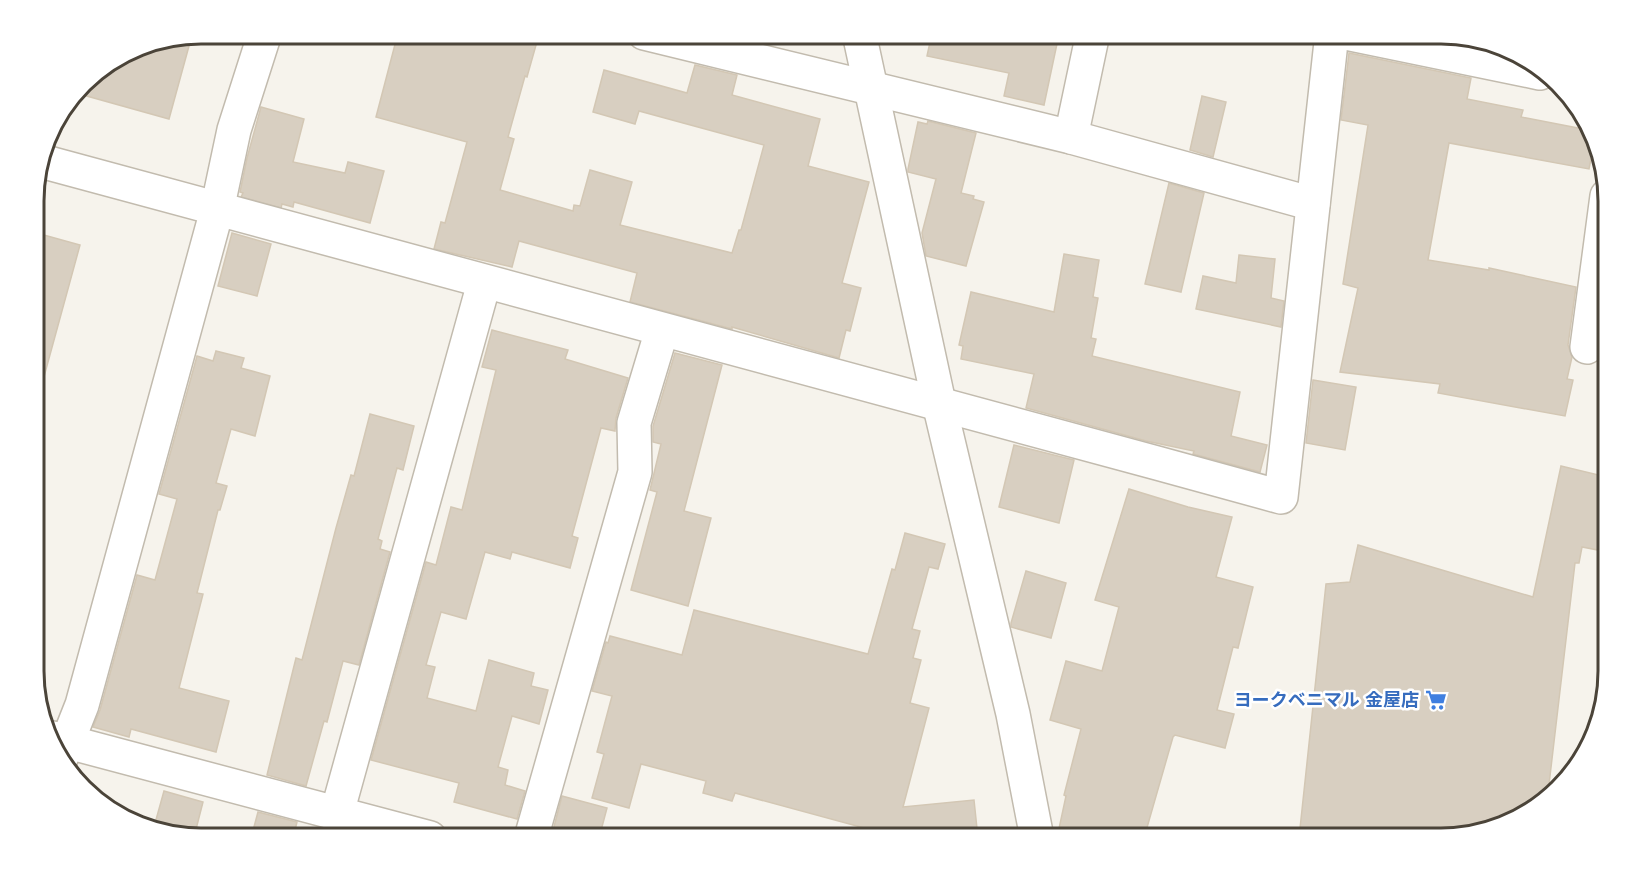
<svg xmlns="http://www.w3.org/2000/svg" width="1641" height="871" viewBox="0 0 1641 871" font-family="'Work Sans','Noto Sans JP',sans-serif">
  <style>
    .building { fill: #d8cfc1; stroke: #d3c7b4; stroke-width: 1.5 }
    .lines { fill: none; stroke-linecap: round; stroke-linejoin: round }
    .street-casing { stroke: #c2bbae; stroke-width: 36 }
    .street { stroke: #fff; stroke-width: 33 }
    .labels { text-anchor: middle; stroke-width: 5; stroke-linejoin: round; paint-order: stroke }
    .shop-label { font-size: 18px; font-weight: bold; fill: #366cbe; stroke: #fff; text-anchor: end }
    .rim { fill: none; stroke: #4b4439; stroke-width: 3 }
  </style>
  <rect width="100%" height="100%" fill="#f6f3ec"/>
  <g class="building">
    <path d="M398,33H519L538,38L527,77L525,76L508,137L514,139L500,190L573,211L574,205L580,206L590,170L632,182L620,225L732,253L739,230H741L764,145L639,111L635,124L593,112L604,70L687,93L695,65L737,75L732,95L820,119L808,166L869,182L842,283L861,288L850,331L846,330L839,358L732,327V329L630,302L637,273L519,241L512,267L434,249L441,222L445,223L467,142L376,117Z"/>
    <path d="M932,33H1031L1058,39L1044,105L1004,96L1009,73L927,56Z"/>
    <path d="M192,35L169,119L76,93L90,75L137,46Z"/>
    <path d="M1349,53L1471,78L1467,99L1523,110L1521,117L1588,130L1594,144L1589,169L1449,143L1428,260L1489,270V268L1576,287L1568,345L1572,357L1567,379L1573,380L1565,416L1438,393L1440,384L1340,372L1358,288L1343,284L1368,125L1341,120Z"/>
    <path d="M1202,96L1226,102L1213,157L1190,150Z"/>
    <path d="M261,107L304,119L293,162L345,173L348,162L384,171L370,223L294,202L293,207L282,204L281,208L241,197L243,193L240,192L247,158Z"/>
    <path d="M928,121L976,133L961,193L974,196L973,199L984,202L966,266L926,256L922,233L936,179L908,172V169L918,122L927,124Z"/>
    <path d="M1169,183L1204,193L1181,292L1145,284Z"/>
    <path d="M33,232L80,245L42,384L34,383Z"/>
    <path d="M232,233L271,244L257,296L218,286Z"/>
    <path d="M1064,254L1099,260L1093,297L1098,298L1091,338L1096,339L1092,356L1240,392L1231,436L1267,445L1260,472L1193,454L1194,451L1146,441L1026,408L1034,374L961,359L963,346L959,345L971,292L1054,312Z"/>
    <path d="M1239,255L1275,259L1271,298L1284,301L1281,327L1196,309L1203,276L1236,283Z"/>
    <path d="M492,330L568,350L565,359L628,378L616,418L615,431L601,428L572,536L578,538L570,568L512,552L510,559L485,552L466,619L441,612L426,665L435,667L427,698L476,711L489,660L534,673L531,686L548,690L539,724L512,716L498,767L508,770L505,785L525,791L517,819L454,802L459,783L371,760L426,562L436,565L451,507L462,510L496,370L482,367Z"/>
    <path d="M216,351L244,358L241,368L270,376L255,436L231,429L216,483L227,486L220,510H218L197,593L203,594L179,688L229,701L216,752L131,729L129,737L93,727L100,710L137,575L155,580L177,499L159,494L197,356L213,361Z"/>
    <path d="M675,353L722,365L684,511L711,518L688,606L631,590L657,492L650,490L661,444L653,442V426Z"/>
    <path d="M1313,380L1356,387L1345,450L1306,443Z"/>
    <path d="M370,414L414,426L403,470L397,468L378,539L382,541L380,549L390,552L359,665L343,661L327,722L324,721L306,786L267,775L296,658L302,660L336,528L351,475L354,476Z"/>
    <path d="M1014,445L1074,460L1059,523L999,507Z"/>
    <path d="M1561,466L1607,477L1608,552L1582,547L1579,563H1575L1548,793L1533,810L1451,838H1299L1326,584L1350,582L1358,545L1533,597Z"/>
    <path d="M1129,489L1188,507L1232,517L1216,577L1253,587L1238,648L1233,647L1217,710L1234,714L1225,748L1175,735L1173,737L1144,838H1057L1066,796L1064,795L1081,729L1050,720L1066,661L1102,671L1119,607L1095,600Z"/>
    <path d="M905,533L945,544L938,569L929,567L912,629L920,631L913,658L921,660L910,703L929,708L903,807L974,800L978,838H901L735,793L732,801L703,793L706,781L641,764L629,808L592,798L604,754L597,752L612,696L592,691L606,642L608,643L610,636L682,655L694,610L868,654L892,569L895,570Z"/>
    <path d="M1026,571L1066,583L1051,638L1011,627V623Z"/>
    <path d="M164,791L203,802L194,837L154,827Z"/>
    <path d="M562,796L607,808L599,838H551Z"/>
    <path d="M258,812L297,822L293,838H251Z"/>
  </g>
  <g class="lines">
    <defs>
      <g id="street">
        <path d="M644,33L1071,137L1313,204"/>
        <path d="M859,33L939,403L1013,714L1037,838"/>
        <path d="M1346,33L1540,73"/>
        <path d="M1071,137L1093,33"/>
        <path d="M41,161C453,276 868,383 1281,497L1332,33"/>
        <path d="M1587,347L1607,196"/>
        <path d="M53,738L430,838"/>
        <path d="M61,758L82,705L217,210L234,130L265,33"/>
        <path d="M337,813L484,283"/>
        <path d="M531,838L635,472L634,423L662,330"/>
      </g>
    </defs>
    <use href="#street" class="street-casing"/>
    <use href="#street" class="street"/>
  </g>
  <defs>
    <symbol id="supermarket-bare" viewBox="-9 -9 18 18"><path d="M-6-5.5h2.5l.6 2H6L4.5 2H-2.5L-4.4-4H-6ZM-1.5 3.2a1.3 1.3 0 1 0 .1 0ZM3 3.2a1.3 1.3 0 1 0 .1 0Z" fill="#3f7fe0" stroke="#fff" stroke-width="2.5" paint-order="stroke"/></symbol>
  </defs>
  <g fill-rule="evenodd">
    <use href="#supermarket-bare" x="1421" y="685" width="30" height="30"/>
  </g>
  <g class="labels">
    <g class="shop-label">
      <text x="1419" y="706">ヨークベニマル 金屋店</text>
    </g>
  </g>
  <path d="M0 0H1641V871H0ZM201 44H1441A157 157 0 0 1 1598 201V671A157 157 0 0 1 1441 828H201A157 157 0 0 1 44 671V201A157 157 0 0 1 201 44Z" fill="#fff" fill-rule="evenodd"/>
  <path class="rim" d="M201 44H1441A157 157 0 0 1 1598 201V671A157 157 0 0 1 1441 828H201A157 157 0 0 1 44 671V201A157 157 0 0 1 201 44Z"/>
</svg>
